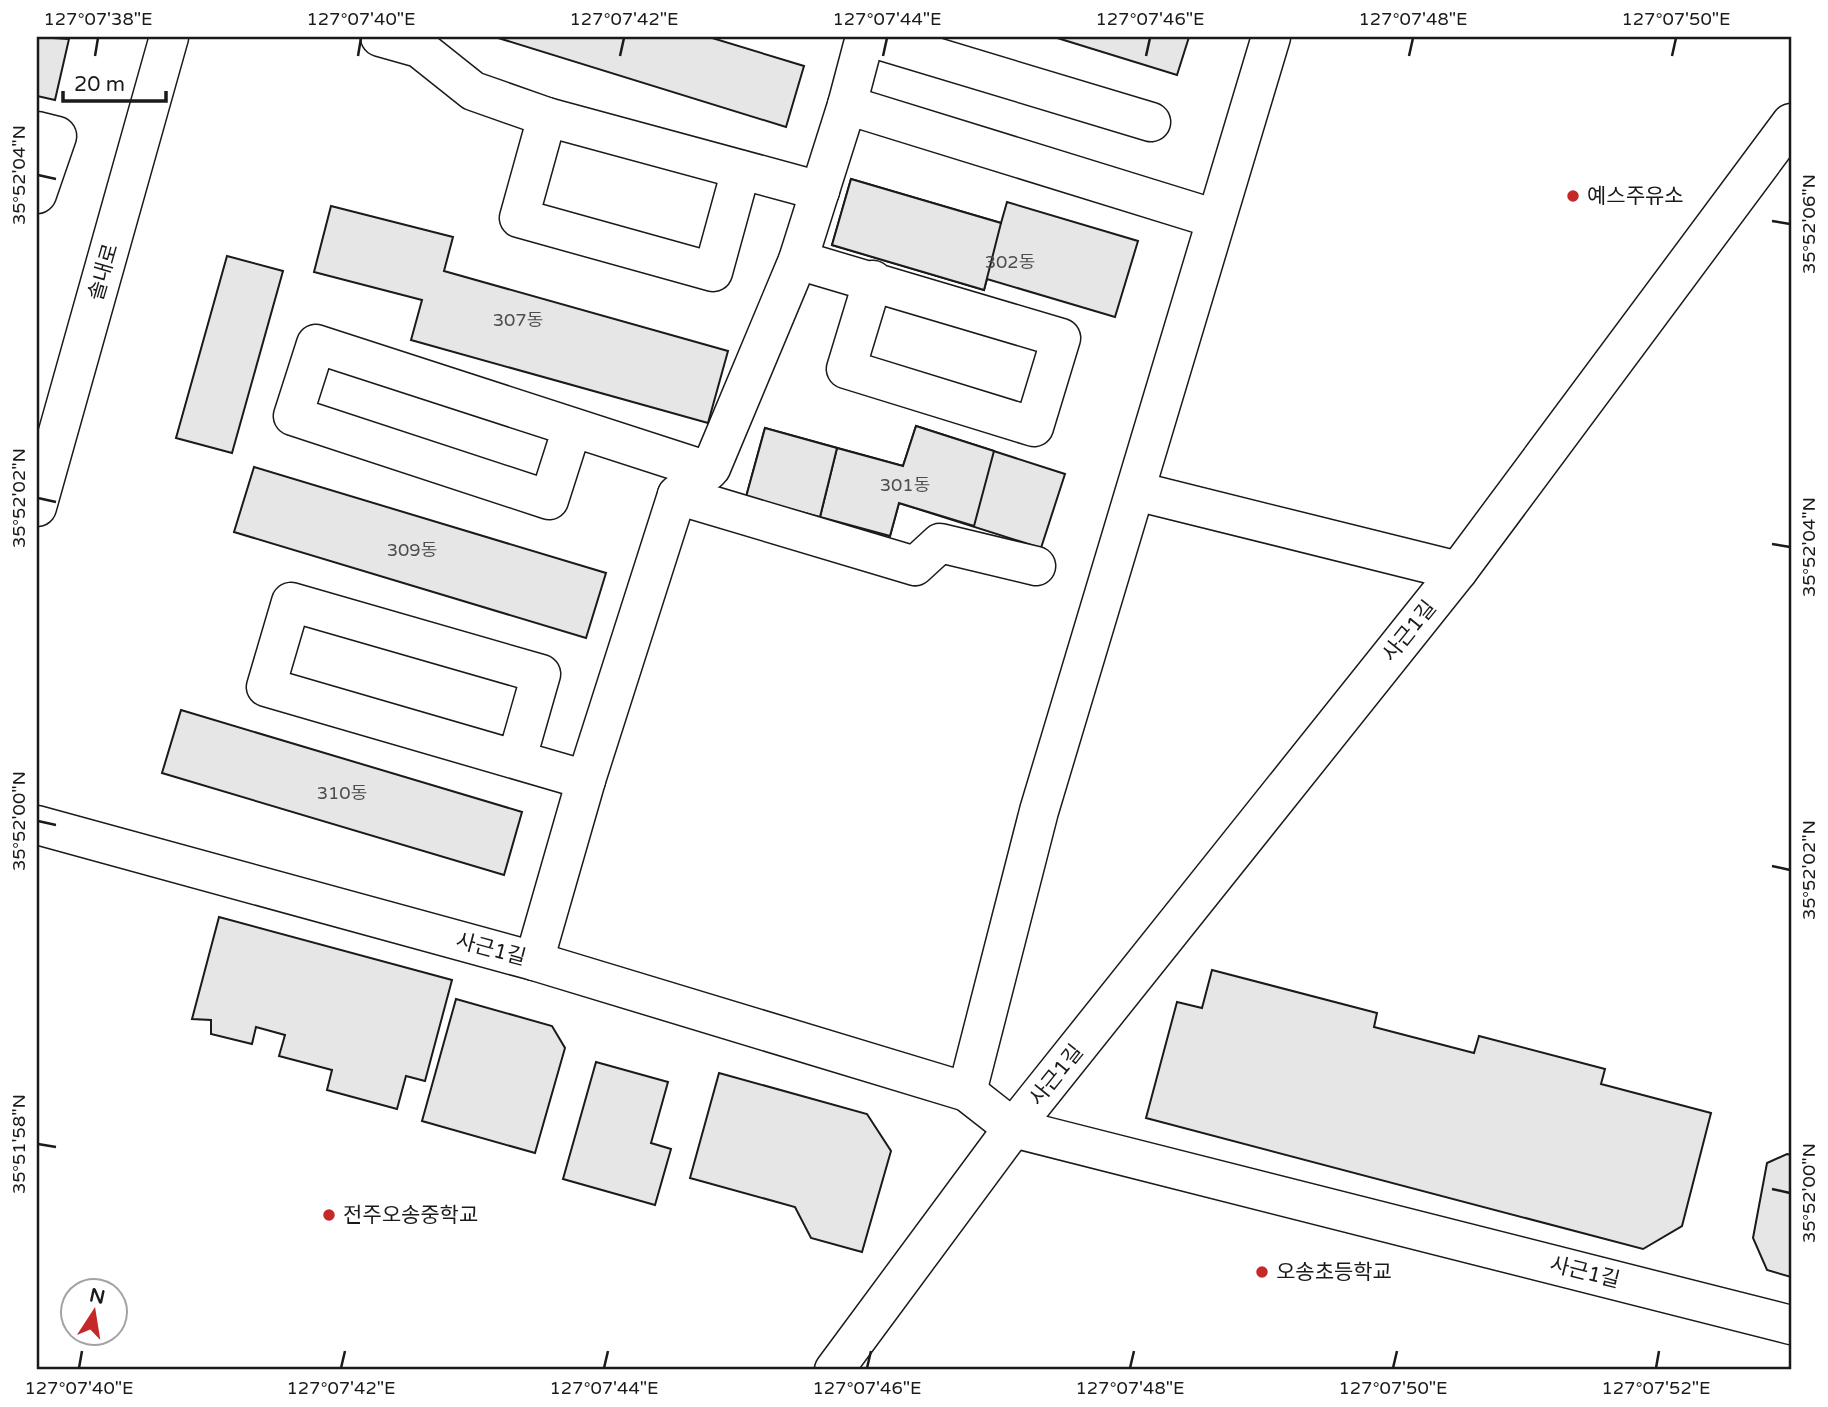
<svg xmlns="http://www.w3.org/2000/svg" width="1828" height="1407" viewBox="0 0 1828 1407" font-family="'Varela Round','Noto Sans KR',sans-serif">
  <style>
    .building { fill: #e6e6e6; stroke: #1a1a1a; stroke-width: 2 }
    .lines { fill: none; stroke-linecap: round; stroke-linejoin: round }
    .minor-casing { stroke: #1a1a1a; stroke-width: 41 }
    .minor { stroke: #fff; stroke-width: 38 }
    .ticks { fill: none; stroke: #1a1a1a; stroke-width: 2.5 }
    .poi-dot { fill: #c62828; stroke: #fff; stroke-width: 2.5 }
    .labels { text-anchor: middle; stroke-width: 5; stroke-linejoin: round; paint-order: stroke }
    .number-label { font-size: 18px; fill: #4d4d4d }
    .poi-label { font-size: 21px; fill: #1a1a1a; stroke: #fff; text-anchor: start }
    .street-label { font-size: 21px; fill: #1a1a1a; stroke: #fff }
    .neatline { fill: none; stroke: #1a1a1a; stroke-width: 2.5 }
    .ticks-label { font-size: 18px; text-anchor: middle; fill: #1a1a1a }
  </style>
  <rect width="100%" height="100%" fill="#fff"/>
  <g class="building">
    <path d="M37,37L69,39L55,100L37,96Z"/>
    <path d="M495,37H709L804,66L786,127Z"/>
    <path d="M1054,37H1189L1177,75Z"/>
    <path d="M851,179L1001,223L1007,202L1138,241L1115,317L987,279L984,290L832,245Z"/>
    <path d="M851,179L1001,223L984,290L832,245Z"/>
    <path d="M331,206L453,237L444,271L728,351L708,423L411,340L422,300L314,272Z"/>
    <path d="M227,256L283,271L232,453L176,438Z"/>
    <path d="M916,426L1065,474L1041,548L899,503L890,536L746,497L765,428L903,466Z"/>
    <path d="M916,426L994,451L974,526L899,503L890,536L820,517L837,448L903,466Z"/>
    <path d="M765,428L837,448L820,517L746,497Z"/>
    <path d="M254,467L606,573L586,638L234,532Z"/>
    <path d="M181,710L522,812L504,875L162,773Z"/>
    <path d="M219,917L452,980L425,1081L406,1076L397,1109L327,1090L332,1070L279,1056L285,1035L256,1027L252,1044L211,1034V1020L192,1019Z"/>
    <path d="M1212,970L1377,1013L1374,1027L1474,1053L1479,1036L1605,1069L1601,1084L1711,1113L1682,1226L1643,1249L1146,1118L1177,1002L1202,1008Z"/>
    <path d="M456,999L552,1026L565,1048L535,1153L422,1121Z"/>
    <path d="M596,1062L668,1082L651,1143L671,1149L655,1205L563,1179Z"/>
    <path d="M719,1073L867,1114L891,1151L862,1252L811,1238L795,1207L690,1178Z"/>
    <path d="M1787,1154L1791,1155V1277L1767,1270L1753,1238L1767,1163Z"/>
  </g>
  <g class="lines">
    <defs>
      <g id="minor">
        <path d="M380,37L419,48L473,91L547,117L820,191"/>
        <path d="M869,37L1151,122"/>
        <path d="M847,105L865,37"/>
        <path d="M547,117L519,218L713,272L741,170"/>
        <path d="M37,131L57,136L37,194"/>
        <path d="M798,260L1061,338L1034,427L846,369L873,280"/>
        <path d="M572,428L549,500L293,416L316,344L708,471"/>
        <path d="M1136,491L1458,571"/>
        <path d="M677,495L915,566L940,543L1036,566"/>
        <path d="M37,507L169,37"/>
        <path d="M517,758L541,674L291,602L266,687L586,780"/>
        <path d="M37,825L534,961L967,1092L1013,1128L1791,1325"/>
        <path d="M534,961L586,780L677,495L711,468L798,260L847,105L1216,219"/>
        <path d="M967,1092L1039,811L1271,37"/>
        <path d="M834,1370L1013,1128L1458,571L1791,123"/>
      </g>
    </defs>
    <use href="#minor" class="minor-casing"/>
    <use href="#minor" class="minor"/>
  </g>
  <path class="ticks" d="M95,56L98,38M358,56L361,38M620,56L624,38M883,56L887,38M1146,56L1150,38M1409,56L1413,38M1672,56L1676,38M38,175L56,179M1772,221L1790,224M38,498L56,502M1772,544L1790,547M38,821L56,825M1772,866L1790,870M38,1144L56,1147M1772,1189L1790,1193M79,1368L82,1351M341,1368L345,1351M604,1368L608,1351M867,1368L871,1351M1130,1368L1134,1351M1393,1368L1397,1351M1656,1368L1659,1351"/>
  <g class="poi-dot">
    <circle cx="1573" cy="196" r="7"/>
    <circle cx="329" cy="1215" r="7"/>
    <circle cx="1262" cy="1272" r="7"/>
  </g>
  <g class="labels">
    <g class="number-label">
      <text x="1010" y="268">302동</text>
      <text x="518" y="326">307동</text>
      <text x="905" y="491">301동</text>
      <text x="412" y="556">309동</text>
      <text x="342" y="799">310동</text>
    </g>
    <g class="poi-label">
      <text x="1587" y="203">예스주유소</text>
      <text x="343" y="1222">전주오송중학교</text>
      <text x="1276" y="1279">오송초등학교</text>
    </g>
    <g class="street-label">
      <text transform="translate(103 272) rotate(-74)" y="7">솔내로</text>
      <text transform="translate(1409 631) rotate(-51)" y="7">사근1길</text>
      <text transform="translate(491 949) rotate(15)" y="7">사근1길</text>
      <text transform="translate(1056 1075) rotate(-51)" y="7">사근1길</text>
      <text transform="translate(1585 1272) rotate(14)" y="7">사근1길</text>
    </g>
  </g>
  <rect width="1828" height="1407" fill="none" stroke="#ffffff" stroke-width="77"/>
  <g transform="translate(94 1312) rotate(12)"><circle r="33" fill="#ffffff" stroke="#a3a3a3" stroke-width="2"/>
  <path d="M0-5L12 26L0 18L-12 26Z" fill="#c62828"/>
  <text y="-10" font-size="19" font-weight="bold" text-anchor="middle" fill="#1a1a1a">N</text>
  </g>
  <path d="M63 91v10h103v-10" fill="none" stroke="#1a1a1a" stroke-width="3.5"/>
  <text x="74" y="91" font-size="21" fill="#1a1a1a" stroke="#ffffff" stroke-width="5" paint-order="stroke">20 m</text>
  <rect x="38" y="38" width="1752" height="1330" class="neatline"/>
  <g class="ticks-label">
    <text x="98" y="25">127°07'38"E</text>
    <text x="361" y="25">127°07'40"E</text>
    <text x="624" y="25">127°07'42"E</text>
    <text x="887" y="25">127°07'44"E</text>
    <text x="1150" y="25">127°07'46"E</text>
    <text x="1413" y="25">127°07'48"E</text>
    <text x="1676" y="25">127°07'50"E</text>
    <text transform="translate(19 175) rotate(-90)" y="6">35°52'04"N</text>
    <text transform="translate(1809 224) rotate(-90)" y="6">35°52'06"N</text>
    <text transform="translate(19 498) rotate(-90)" y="6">35°52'02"N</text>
    <text transform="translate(1809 547) rotate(-90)" y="6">35°52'04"N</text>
    <text transform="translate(19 821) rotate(-90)" y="6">35°52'00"N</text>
    <text transform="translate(1809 870) rotate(-90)" y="6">35°52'02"N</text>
    <text transform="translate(19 1144) rotate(-90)" y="6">35°51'58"N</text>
    <text transform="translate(1809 1193) rotate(-90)" y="6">35°52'00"N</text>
    <text x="79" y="1394">127°07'40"E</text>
    <text x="341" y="1394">127°07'42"E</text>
    <text x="604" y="1394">127°07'44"E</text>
    <text x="867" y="1394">127°07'46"E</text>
    <text x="1130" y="1394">127°07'48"E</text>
    <text x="1393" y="1394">127°07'50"E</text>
    <text x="1656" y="1394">127°07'52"E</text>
  </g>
</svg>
